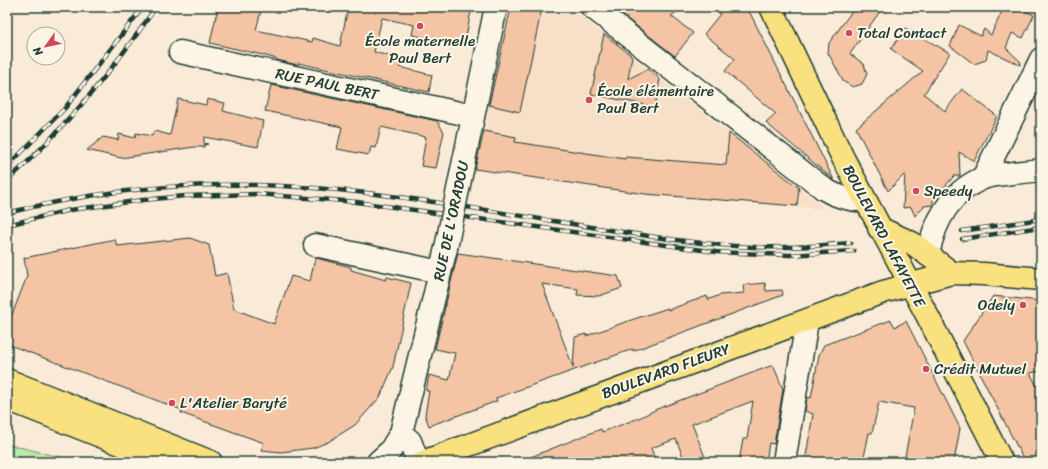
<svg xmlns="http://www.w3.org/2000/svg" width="1048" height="469" viewBox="0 0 1048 469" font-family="Sriracha,sans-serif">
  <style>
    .built { fill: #f8dfc8 }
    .green { fill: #bbe9a7; stroke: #6d936e }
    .building { fill: #f4c4a4; stroke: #1f3d34 }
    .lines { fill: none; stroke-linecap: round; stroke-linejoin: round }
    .minor-casing { stroke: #1f3d34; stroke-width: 25 }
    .major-casing { stroke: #1f3d34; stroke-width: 25 }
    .minor { stroke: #fcf5e5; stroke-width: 22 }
    .major { stroke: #fae180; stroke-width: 22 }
    .rail-casing { stroke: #1f3d34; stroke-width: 4.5 }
    .rail { stroke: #fcf5e5; stroke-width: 3; stroke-dasharray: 9; stroke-linecap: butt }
    .minor-bridge-casing { stroke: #1f3d34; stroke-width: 25; stroke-linecap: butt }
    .minor-bridge { stroke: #fcf5e5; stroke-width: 22 }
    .poi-dot { fill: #d1495b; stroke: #fcf5e5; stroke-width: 1.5 }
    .labels { text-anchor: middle; stroke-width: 4; stroke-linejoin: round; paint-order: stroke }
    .poi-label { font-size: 15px; fill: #1f3d34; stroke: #fcf5e5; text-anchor: start }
    .street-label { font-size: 15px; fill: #1f3d34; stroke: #fcf5e5 }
  </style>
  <rect width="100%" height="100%" fill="#faebd8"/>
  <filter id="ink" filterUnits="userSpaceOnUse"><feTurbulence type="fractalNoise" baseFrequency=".025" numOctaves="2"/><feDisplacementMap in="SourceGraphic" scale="8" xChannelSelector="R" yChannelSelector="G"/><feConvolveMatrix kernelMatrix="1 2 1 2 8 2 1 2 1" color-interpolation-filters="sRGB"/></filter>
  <g filter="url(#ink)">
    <path class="built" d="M511,7H569L825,209L645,194L475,169L481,144L483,143L487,121H486Z"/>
    <path class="green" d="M7,444L80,462H7Z"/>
    <g class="building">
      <path d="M218,7H262L256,30L312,42L313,38L340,46L348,7H472L464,46L412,35L414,25L382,18L374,52L401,59L399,67L432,75L429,92L298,63V65L277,60V59L263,55L210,43Z"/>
      <path d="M511,7H542L520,112L489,105Z"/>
      <path d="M612,7H636L642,12L646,7H683L671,16L693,33L675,56Z"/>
      <path d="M716,7H747L834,180L766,123L776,114L725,71L735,59L704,34L720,14Z"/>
      <path d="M855,7H883L850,54L864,64L867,74L862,84L853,87L844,82L828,53L829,43Z"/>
      <path d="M1004,7H1017L1034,15L1023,38L1012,33L1006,48L1021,62L1020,65L988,50L986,60L974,64L950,46L959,25L981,36L984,29L991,35Z"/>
      <path d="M905,28L950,53L924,94L945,111L962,89L997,116L974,161L959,152L960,176H954L933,200V205L924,206L915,216L911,207L903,208L905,174L888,191L856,128L923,71L891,49Z"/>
      <path d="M604,34L632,56L628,79L648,69L660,79L655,107L591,94Z"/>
      <path d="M271,85L437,121L444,132L436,168L421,166L426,137L381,127L376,148L371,147L369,155L337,149L342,127L265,111Z"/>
      <path d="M178,99L206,105L207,99L225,103L223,111L263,121L258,147L204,137V143L208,144L204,145V147H194L121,158L87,150L103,137L118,140L119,134L135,138L136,133L152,136L154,131L170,135Z"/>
      <path d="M484,131L516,137L515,142L625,159L626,157L726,165L729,133L799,188L797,206L645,194L475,169Z"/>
      <path d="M190,238L209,245L215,276L227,273L234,309L274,324L291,276L310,281L314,263L316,258L351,267V270L386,280L387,277L411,283L393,367L380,397L355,425L328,442L313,448L281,452L261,450L264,443L181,413L182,410L7,344V314L12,315L27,276L24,258L115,239L117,246Z"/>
      <path d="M458,253L618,276L622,288L599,296L577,295L578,289L542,284L573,367L575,337L586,334V336L634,319L668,308V310L707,296L708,299H710L720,295L744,293L743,285L765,283L766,291L782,290L783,295L633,351V349L541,382L496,398L497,401L429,426L425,415L429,391H426L429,375L449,380L455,353L435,349Z"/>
      <path d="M993,296L1041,301V371L1030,373L1041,393V462H1025L963,341Z"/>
      <path d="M891,320L895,327L906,321L960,428L954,462H904L914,408L879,402L872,433H869L863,462H805L813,414L805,411L807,397L811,398L819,355L824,345Z"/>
      <path d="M773,365L783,389L774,444L769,443L766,462H739L743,439H747L753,401L692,424L707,462H685L676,439L651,448L656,462H518L601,429L602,432L639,418L657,409Z"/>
    </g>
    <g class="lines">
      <defs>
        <g id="minor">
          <path d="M592,7L824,189C837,197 849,200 865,201"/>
          <path d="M180,52L473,116"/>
          <path d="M462,170L496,7"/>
          <path d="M983,178L1041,59"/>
          <path d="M315,245L440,272"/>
          <path d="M928,255C934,222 950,192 983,178C994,174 1027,172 1041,170"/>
          <path d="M401,433L410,441L418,462"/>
          <path d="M378,462L390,451L401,433L446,248"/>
          <path d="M784,462L807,321"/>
        </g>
        <g id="major">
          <path d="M771,7L843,158L927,315L1002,462"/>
          <path d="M879,228L912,243L952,273"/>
          <path d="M7,380L211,462"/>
          <path d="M7,399L166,462"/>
          <path d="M423,462L883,292L952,273L984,274L1041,279"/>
        </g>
      </defs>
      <use href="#minor" class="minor-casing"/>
      <use href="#major" class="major-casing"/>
      <use href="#minor" class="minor"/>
      <use href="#major" class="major"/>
      <defs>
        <g id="rail">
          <path d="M7,167L65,108L143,7"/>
          <path d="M7,181C64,130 113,70 156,7"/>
          <path d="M7,213C97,190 190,181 282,186C373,190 464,207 553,221C619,231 686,244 753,247C785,248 818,246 851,243"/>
          <path d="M7,225L70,210L143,200L185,196L257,194L357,202L716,252L790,255L854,251"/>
          <path d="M962,231L1041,219"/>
          <path d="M962,239L1041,227"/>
        </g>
      </defs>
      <use href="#rail" class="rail-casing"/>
      <use href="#rail" class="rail"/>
      <defs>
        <path id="minor-bridge" d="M446,248L462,170"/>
      </defs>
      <use href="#minor-bridge" class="minor-bridge-casing"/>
      <use href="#minor-bridge" class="minor-bridge"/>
    </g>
  </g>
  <g class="poi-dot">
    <circle cx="420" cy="26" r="4"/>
    <circle cx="849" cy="33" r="4"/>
    <circle cx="589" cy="100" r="4"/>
    <circle cx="916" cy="191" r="4"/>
    <circle cx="1023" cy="305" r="4"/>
    <circle cx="926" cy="369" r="4"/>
    <circle cx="172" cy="403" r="4"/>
  </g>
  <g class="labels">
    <g class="poi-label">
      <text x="857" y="38">Total Contact</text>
      <text x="420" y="46" text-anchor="middle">École maternelle<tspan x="420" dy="17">Paul Bert</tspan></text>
      <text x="597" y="96">École élémentaire<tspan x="597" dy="17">Paul Bert</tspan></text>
      <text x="924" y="196">Speedy</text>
      <text x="1015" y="310" text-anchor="end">Odely</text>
      <text x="934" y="374">Crédit Mutuel</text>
      <text x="180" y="408">L'Atelier Baryté</text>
    </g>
    <g class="street-label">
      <text transform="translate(327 84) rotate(12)" y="5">RUE PAUL BERT</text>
      <text transform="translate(451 221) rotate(-78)" y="5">RUE DE L'ORADOU</text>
      <text transform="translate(884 236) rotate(62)" y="5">BOULEVARD LAFAYETTE</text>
      <text transform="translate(666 371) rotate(-20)" y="5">BOULEVARD FLEURY</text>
    </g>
  </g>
  <rect width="1048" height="469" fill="none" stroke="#fcf5e5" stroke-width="24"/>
  <rect x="12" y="12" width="1024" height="445" fill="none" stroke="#1f3d34" stroke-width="1.5" filter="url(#ink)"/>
  <g transform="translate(46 46) rotate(237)"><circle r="19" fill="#fcf5e5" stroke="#a4ab9e"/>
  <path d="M0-3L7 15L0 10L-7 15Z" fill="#d1495b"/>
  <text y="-6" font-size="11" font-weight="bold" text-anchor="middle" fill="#1f3d34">N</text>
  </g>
</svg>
